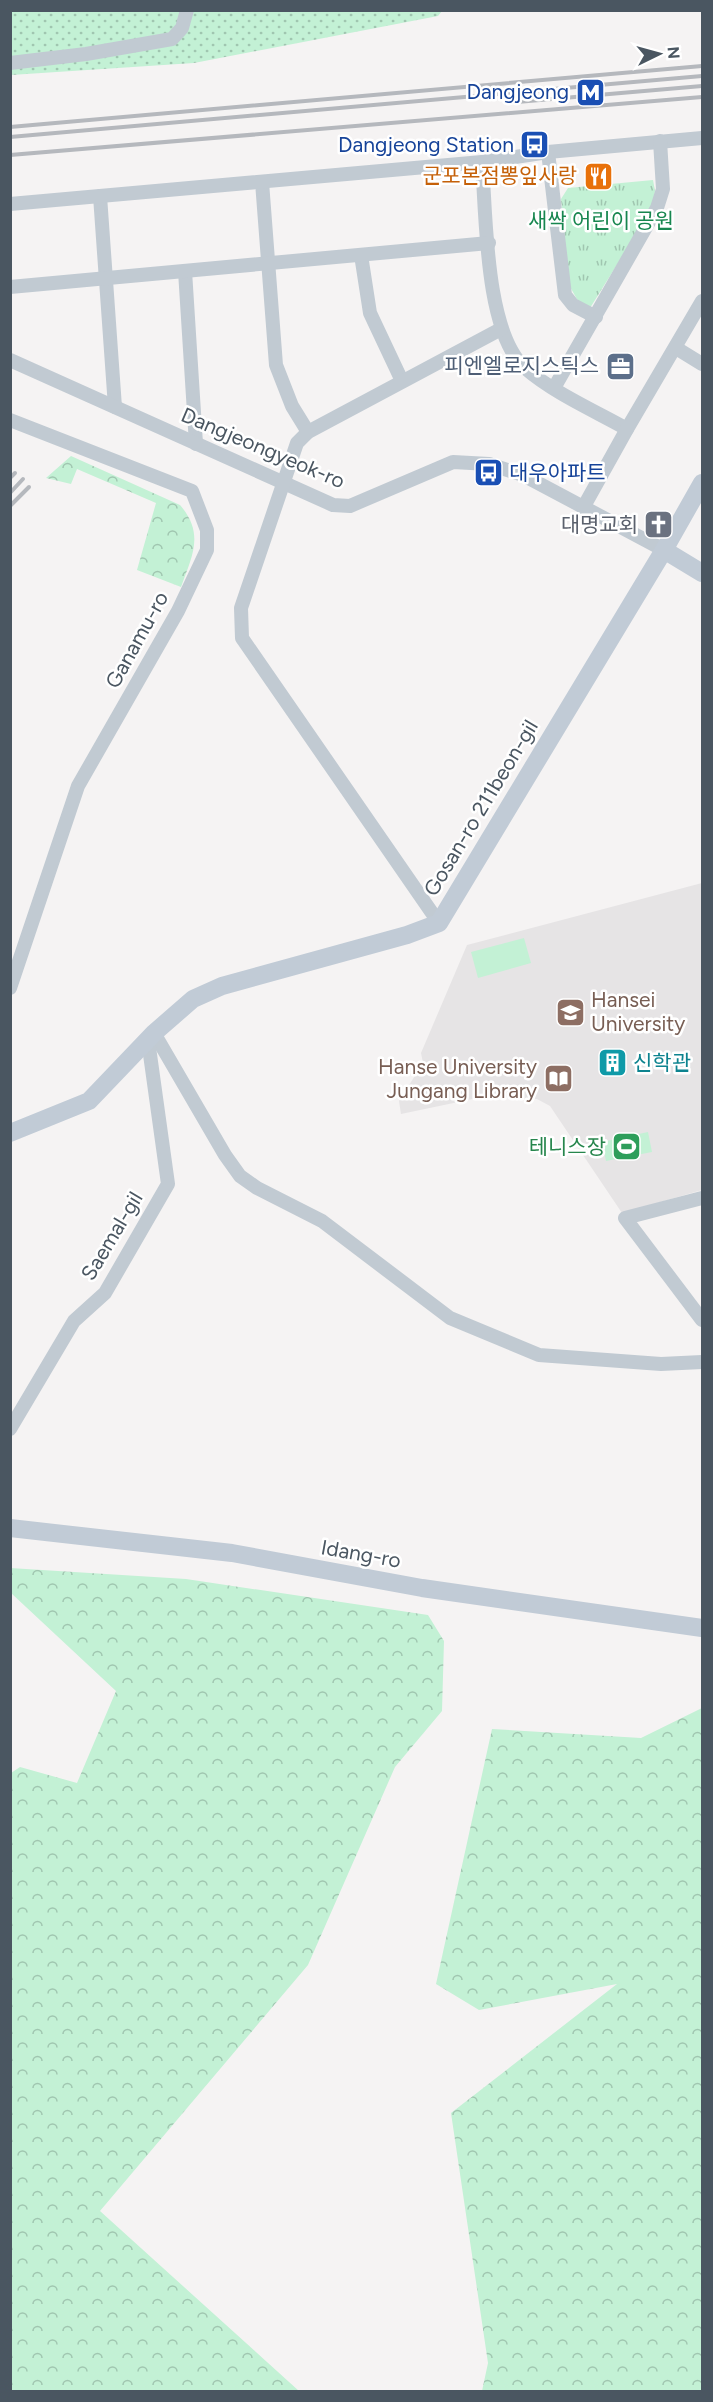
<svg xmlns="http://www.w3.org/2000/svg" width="713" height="2402" viewBox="0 0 713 2402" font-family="Figtree,'Noto Sans KR',sans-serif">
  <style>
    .education { fill: #e6e4e5 }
    .grass { fill: url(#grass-dots) }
    .forest { fill: url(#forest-crowns) }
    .park { fill: url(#park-tufts) }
    .pitch { fill: #c3f1d5 }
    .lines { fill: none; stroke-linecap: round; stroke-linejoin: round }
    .street { stroke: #c1cad2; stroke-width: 14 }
    .secondary { stroke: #c1cbd6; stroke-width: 18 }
    .rail { stroke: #b5b8bd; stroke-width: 4 }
    .labels { text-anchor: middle; stroke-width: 5; stroke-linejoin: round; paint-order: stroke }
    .transit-label { font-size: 21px; fill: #164399; stroke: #fff; text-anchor: end }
    .food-label { font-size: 21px; fill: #c56008; stroke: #fff; text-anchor: end }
    .park-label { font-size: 21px; fill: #17864f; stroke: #fff }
    .service-label { font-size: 21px; fill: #4e5e75; stroke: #fff; text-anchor: end }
    .street-label { font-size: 21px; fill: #4a5661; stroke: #fff }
    .worship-label { font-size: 21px; fill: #5b616d; stroke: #fff; text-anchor: end }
    .education-label { font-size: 21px; fill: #785e54; stroke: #fff; text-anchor: start }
    .culture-label { font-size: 21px; fill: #0d838f; stroke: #fff; text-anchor: start }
    .leisure-label { font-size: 21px; fill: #27864d; stroke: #fff; text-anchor: end }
  </style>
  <defs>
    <pattern id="grass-dots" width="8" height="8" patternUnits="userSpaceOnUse" patternTransform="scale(1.5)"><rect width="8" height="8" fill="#c3f1d5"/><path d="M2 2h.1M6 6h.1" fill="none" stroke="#a0c6b0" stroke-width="1.8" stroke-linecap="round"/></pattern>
    <pattern id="forest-crowns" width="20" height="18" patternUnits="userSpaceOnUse" patternTransform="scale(1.5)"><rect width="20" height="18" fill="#c3f1d5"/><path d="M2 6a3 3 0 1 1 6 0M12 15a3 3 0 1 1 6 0" fill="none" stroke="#a0c6b0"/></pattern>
    <pattern id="park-tufts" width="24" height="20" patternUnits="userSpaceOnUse" patternTransform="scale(1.5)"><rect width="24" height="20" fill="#c3f1d5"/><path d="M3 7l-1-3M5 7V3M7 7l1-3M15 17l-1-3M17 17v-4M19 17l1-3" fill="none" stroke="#a0c6b0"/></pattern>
  </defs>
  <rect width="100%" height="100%" fill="#f5f3f3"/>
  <path class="education" d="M702,883V1190L622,1213L550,1106L537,1099L487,1096L401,1114L399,1101L423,1063L421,1053L467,945Z"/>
  <path class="grass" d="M11,11H442L438,16L194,63L11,75Z"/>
  <g class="forest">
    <path d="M71,456L180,505C205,534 192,556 181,587L137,570L156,503L77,469L71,484L46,478Z"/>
    <path d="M10,1568L186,1579L428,1615L444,1641L442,1711L395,1767L308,1965L100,2211L299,2391H11V1773L20,1767L77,1783L116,1691L11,1593Z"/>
    <path d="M702,1708V2391H482L488,2363L451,2113L617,1984L479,2010L436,1984L492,1729L641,1738Z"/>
  </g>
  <path class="park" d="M653,180L655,191L653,207L590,308L578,301L569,285L561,199L568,188Z"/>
  <g class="pitch">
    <path d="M524,938L531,963L478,978L471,952Z"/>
    <path d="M648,1132L652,1152L606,1161L602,1142Z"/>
  </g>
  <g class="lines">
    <g class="street">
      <path d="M10,63L86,54L172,39L182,28L187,10"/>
      <path d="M548,152L565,295L573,305L596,317"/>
      <path d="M482,162C486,214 485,333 525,368C554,393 593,410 627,429"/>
      <path d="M262,182L276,365L292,406L308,432"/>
      <path d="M100,196L115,407"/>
      <path d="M10,204L482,162L548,152L702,138"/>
      <path d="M361,255L370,313L402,381"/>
      <path d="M185,271L196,444"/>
      <path d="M10,287L489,243"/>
      <path d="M676,348L702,364"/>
      <path d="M10,360L333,505L350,506L453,462L489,464L523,475L664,550"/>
      <path d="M554,388L657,208L663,189L660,141"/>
      <path d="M10,420L192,491L207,530V550L178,611L78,786L10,988"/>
      <path d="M583,508L627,429L702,301"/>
      <path d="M439,923L242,638L241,608L297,443L308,432L501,329"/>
      <path d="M154,1033L225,1155L240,1176L257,1188L322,1221L450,1318L539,1355L661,1364L702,1362"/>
      <path d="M702,1198L625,1218L702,1320"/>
      <path d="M10,1429L74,1321L105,1293L168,1184L148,1040"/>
    </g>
    <g class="secondary">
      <path d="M664,550L702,573"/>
      <path d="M10,1133L89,1101L154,1033L193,999L222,986L407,935L439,923L664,550L702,483"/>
      <path d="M10,1528L232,1553L422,1588L702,1628"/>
    </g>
    <g class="rail">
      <path d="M517,102L702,86"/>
      <path d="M10,127L702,66"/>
      <path d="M10,137L702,76"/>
      <path d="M10,155L702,97"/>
      <path d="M10,478L15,473"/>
      <path d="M10,493L23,479"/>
      <path d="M10,506L29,487"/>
    </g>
  </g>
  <defs>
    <symbol id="metro-square" viewBox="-11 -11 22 22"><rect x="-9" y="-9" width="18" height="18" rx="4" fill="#1a4fb4" stroke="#fff"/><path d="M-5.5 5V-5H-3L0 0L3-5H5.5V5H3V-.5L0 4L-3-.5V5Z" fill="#fff"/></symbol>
    <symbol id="bus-square" viewBox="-11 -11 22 22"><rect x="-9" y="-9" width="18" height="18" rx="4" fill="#1a4fb4" stroke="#fff"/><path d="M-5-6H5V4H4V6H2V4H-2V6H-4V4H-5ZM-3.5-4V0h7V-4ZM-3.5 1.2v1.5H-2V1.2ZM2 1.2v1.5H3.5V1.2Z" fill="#fff"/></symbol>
    <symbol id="restaurant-square" viewBox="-11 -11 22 22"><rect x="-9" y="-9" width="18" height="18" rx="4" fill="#e8710a" stroke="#fff"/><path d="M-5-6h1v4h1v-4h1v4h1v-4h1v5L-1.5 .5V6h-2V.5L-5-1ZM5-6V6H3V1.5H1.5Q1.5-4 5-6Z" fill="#fff"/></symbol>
    <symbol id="office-square" viewBox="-11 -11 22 22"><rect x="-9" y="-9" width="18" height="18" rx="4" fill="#5c6f8a" stroke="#fff"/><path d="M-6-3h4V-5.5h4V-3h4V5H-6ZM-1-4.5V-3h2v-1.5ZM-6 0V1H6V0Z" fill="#fff"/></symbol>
    <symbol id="church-square" viewBox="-11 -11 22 22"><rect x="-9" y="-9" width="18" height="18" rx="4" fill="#6b7280" stroke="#fff"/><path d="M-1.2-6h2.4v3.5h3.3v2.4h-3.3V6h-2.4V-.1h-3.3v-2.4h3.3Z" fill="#fff"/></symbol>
    <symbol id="university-square" viewBox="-11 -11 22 22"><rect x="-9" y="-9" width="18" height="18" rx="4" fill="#8d6e63" stroke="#fff"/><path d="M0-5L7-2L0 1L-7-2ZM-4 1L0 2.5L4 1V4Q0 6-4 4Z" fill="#fff"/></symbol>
    <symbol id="building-square" viewBox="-11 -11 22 22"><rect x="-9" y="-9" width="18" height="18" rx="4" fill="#0f9aa8" stroke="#fff"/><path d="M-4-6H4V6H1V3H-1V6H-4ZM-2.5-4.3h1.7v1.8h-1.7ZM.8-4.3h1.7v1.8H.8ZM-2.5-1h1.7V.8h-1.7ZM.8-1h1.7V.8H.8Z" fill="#fff"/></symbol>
    <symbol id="library-square" viewBox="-11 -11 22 22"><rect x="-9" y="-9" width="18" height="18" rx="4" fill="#8d6e63" stroke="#fff"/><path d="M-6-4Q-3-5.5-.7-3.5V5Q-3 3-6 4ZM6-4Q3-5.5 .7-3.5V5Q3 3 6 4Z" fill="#fff"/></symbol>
    <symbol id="stadium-square" viewBox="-11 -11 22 22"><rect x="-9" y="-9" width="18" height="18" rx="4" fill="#2e9e5b" stroke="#fff"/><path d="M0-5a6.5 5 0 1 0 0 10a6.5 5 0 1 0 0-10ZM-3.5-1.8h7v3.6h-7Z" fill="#fff"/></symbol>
  </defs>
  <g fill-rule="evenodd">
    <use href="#metro-square" x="574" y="76" width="33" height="33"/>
    <use href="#bus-square" x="518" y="128" width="33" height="33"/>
    <use href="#restaurant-square" x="582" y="160" width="33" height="33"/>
    <use href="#office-square" x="604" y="350" width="33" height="33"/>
    <use href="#bus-square" x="472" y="456" width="33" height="33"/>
    <use href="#church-square" x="642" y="508" width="33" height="33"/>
    <use href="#university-square" x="554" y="996" width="33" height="33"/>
    <use href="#building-square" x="596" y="1046" width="33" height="33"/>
    <use href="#library-square" x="542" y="1062" width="33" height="33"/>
    <use href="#stadium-square" x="610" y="1130" width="33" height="33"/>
  </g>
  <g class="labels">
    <g class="transit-label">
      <text x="569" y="99">Dangjeong</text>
      <text x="514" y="152">Dangjeong Station</text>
      <text x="509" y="480" text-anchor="start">대우아파트</text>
    </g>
    <g class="food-label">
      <text x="577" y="183">군포본점뽕잎사랑</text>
    </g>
    <g class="park-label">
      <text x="601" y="228">새싹 어린이 공원</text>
    </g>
    <g class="service-label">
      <text x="599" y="373">피엔엘로지스틱스</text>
    </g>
    <g class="street-label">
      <text transform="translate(263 448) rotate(23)" y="7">Dangjeongyeok-ro</text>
      <text transform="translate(137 640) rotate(-61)" y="7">Ganamu-ro</text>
      <text transform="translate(481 808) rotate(-59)" y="7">Gosan-ro 211beon-gil</text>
      <text transform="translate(112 1236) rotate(-59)" y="7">Saemal-gil</text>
      <text transform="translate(361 1554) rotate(10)" y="7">Idang-ro</text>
    </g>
    <g class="worship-label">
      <text x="638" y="532">대명교회</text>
    </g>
    <g class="education-label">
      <text x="591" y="1007">Hansei<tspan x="591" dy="24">University</tspan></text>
      <text x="537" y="1074" text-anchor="end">Hanse University<tspan x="537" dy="24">Jungang Library</tspan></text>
    </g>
    <g class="culture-label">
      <text x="633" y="1070">신학관</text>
    </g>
    <g class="leisure-label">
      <text x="606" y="1154">테니스장</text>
    </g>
  </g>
  <rect width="713" height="2402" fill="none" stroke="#4a5661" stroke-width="24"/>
  <g transform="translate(659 54) rotate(85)" stroke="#ffffff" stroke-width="4.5" paint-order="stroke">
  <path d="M0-4.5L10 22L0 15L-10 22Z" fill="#4a5661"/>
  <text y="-9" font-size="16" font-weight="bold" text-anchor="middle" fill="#4a5661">N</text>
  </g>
</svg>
